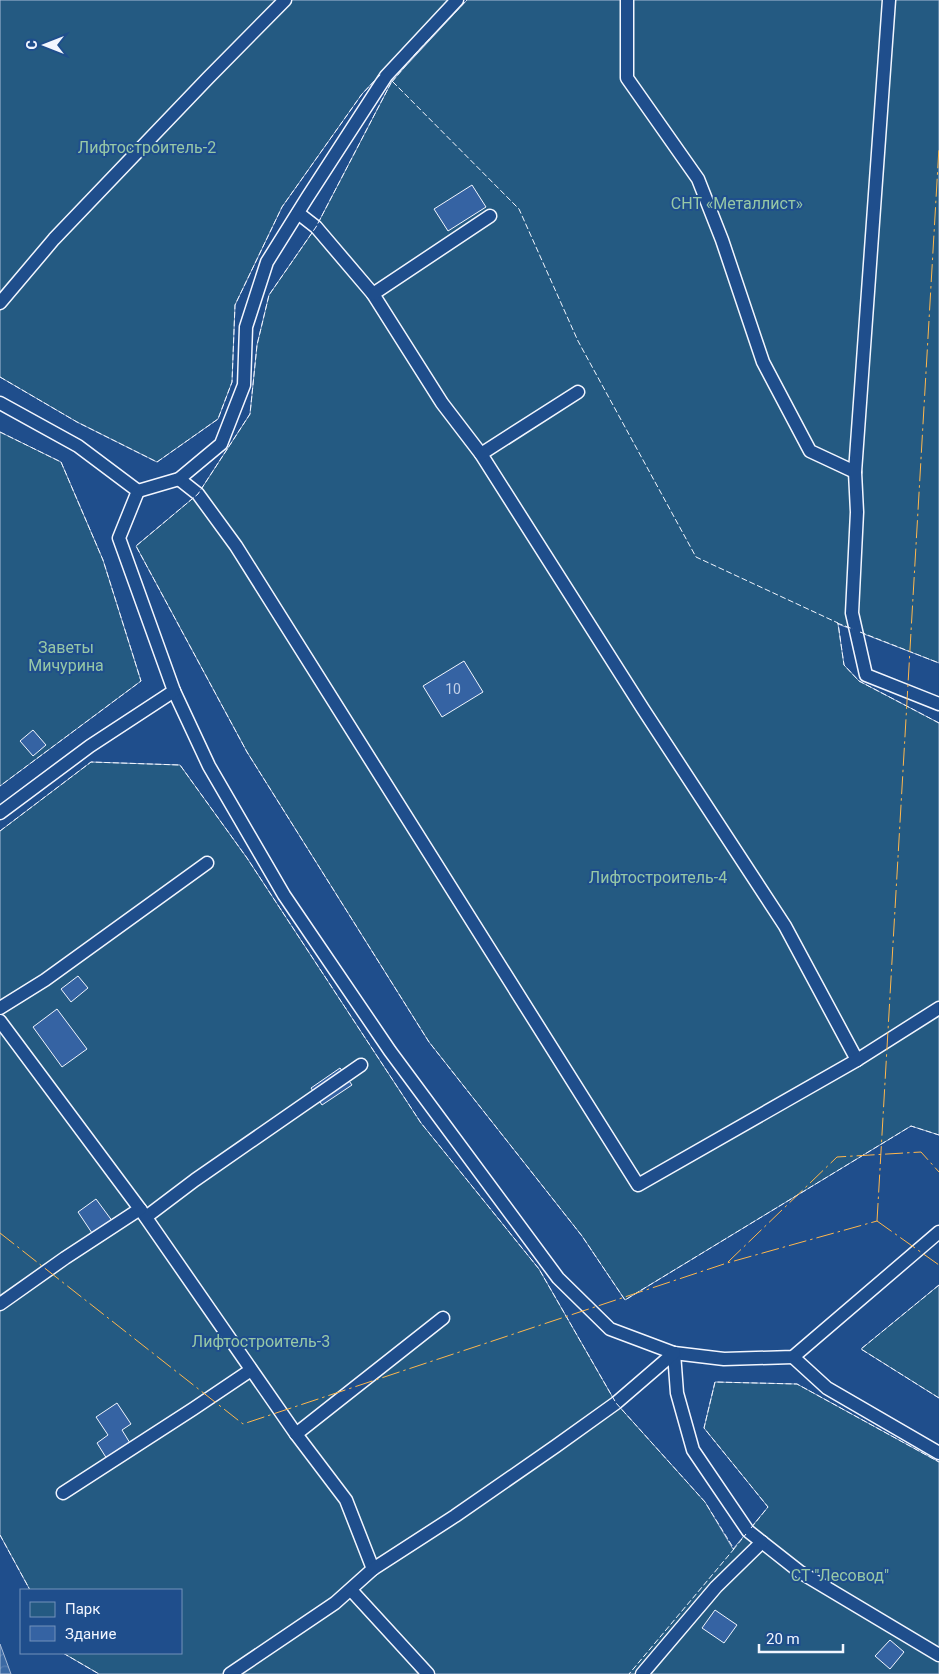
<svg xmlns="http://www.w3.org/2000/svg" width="939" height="1674" viewBox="0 0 939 1674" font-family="Roboto,sans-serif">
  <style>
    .green { fill: #245a82; stroke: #a8bbd7 }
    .water { fill: url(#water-waves); stroke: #a8bbd7 }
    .building { fill: #3563a3; stroke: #f2f6ff }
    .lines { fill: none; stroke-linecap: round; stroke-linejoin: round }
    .lane-casing { stroke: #f2f6ff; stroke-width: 15 }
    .lane { stroke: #1f4e8c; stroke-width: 12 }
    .fence { stroke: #f2f6ff; stroke-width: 1; stroke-dasharray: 6 2.5; stroke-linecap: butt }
    .power { stroke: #ffb74d; stroke-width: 1; stroke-dasharray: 18 4 2.5 4; stroke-linecap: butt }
    .labels { text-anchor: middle; stroke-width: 4; stroke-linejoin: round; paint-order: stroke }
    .number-label { font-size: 14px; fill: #c3d1e8 }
    .park-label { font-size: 16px; fill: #97c8a6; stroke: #1f4e8c }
  </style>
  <defs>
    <pattern id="water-waves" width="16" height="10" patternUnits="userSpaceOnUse" patternTransform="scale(1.25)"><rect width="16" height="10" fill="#3b69a3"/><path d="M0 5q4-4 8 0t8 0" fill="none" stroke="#587fb1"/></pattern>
  </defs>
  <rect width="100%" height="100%" fill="#1f4e8c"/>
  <g class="green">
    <path d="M0,0H449L362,94L282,207L235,305L232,382L218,419L157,462L77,422L0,377Z"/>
    <path d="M467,0H939V663L838,624L844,665L859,681L939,723V1135L911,1126L625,1300L582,1236L429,1042L247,752L136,546L198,494L250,414L257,345L269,295L316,227L392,81Z"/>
    <path d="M0,432L61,462L103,560L141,681L0,786Z"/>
    <path d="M91,762L180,765L247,858L421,1123L539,1269L616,1403L705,1502L733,1549L768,1507L704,1428L715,1382L797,1384L939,1462V1674H99L63,1653H181V1590H30L0,1535V831Z"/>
    <path d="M939,1285V1398L861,1349Z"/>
  </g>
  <path class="water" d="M0,1644L11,1674H0Z"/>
  <g class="building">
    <path d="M472,185L486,207L448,231L434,209Z"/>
    <path d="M464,661L483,692L442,717L423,686Z"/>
    <path d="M33,730L46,745L33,756L20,741Z"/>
    <path d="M78,976L88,988L71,1002L61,989Z"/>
    <path d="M57,1009L87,1049L62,1067L33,1027Z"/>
    <path d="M340,1068L352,1085L322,1105L311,1088Z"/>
    <path d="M96,1199L113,1222L94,1236L78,1212Z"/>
    <path d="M117,1403L131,1424L122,1430L130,1443L107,1459L97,1443L108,1435L96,1417Z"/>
    <path d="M715,1610L737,1625L724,1643L702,1628Z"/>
    <path d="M890,1640L904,1652L890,1669L875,1656Z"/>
  </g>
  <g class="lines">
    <defs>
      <g id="lane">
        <path d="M627,0V78L698,179L722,240L763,362L810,451L855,472"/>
        <path d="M889,0L855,472L857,512L852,613L866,675L939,704"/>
        <path d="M298,213L316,227L373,294L442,403L481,454L643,709L785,926L857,1060"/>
        <path d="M373,294L490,216"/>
        <path d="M0,303L54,239L208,78L285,0"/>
        <path d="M0,403L78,446L138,491L119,538L174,691L209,766L284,895L390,1051L558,1278L610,1329L674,1353L724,1359L793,1357L939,1232"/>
        <path d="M481,454L578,392"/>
        <path d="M179,479L198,494L236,546L638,1185L857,1060L939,1008"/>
        <path d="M138,491L179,479L221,444L244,385L246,327L267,262L307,198L386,76L457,0"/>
        <path d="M0,813L90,746L174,691"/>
        <path d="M0,1008L45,980L207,863"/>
        <path d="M0,1021L140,1209L296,1434L346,1500L373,1569"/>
        <path d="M146,1217L195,1180L361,1065"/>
        <path d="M0,1304L65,1258L140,1209"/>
        <path d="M674,1353L677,1393L693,1450L748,1531L800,1572L939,1655"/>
        <path d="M793,1357L827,1388L939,1453"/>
        <path d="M296,1434L443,1318"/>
        <path d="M63,1493L193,1409L251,1370"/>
        <path d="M351,1590L428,1674"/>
        <path d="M230,1674L335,1603L373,1569L455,1516L556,1446L616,1403L674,1353"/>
        <path d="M642,1674L716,1587L762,1542"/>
      </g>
    </defs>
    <use href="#lane" class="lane-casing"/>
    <use href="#lane" class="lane"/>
    <g class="fence">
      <path d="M392,82L416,53L467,0"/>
      <path d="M0,377L77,422L157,462L218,419L232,382L235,305L282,207L362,94L381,74"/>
      <path d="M0,432L61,462L103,560L141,681L0,786"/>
      <path d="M837,623L853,629"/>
      <path d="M860,632L939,663"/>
      <path d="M939,723L859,681L844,665L838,623L696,557L578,341L519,209L392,81L316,227L269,295L257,345L250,414L198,494L136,546L247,752L429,1042L582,1236L625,1300L911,1126L939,1135"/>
      <path d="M0,831L91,762L180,765L247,858L421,1123L539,1269L616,1403L705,1502L734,1549L629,1674"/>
      <path d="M939,1285L861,1349L939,1398"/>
      <path d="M751,1528L768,1507L704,1428L715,1382L797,1384L939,1462"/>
      <path d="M0,1535L30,1590"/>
      <path d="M733,1550L746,1534"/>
      <path d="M63,1653L99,1674"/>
    </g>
    <g class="power">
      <path d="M877,1221L939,147"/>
      <path d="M877,1221L939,1265"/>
      <path d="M0,1233L243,1424L727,1263L877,1221"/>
      <path d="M728,1262L837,1157L921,1152L939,1172"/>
    </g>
  </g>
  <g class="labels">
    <g class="number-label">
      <text x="453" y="694">10</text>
    </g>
    <g class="park-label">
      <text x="147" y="153">Лифтостроитель-2</text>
      <text x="737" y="209">СНТ «Металлист»</text>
      <text x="66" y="653">Заветы<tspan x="66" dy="18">Мичурина</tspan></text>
      <text x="658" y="883">Лифтостроитель-4</text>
      <text x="261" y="1347">Лифтостроитель-3</text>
      <text x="840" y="1581">СТ "Лесовод"</text>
    </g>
  </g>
  <rect x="20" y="1589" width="162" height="65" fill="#1f4e8c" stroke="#7391ba"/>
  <rect x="30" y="1602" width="25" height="15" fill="#245a82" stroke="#7391ba"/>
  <text x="65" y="1614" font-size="15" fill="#f2f6ff">Парк</text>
  <rect x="30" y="1626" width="25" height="15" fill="#3563a3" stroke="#7391ba"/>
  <text x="65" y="1639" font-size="15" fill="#f2f6ff">Здание</text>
  <g transform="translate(45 45) rotate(270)" stroke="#1f4e8c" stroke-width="4" paint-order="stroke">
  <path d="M0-4L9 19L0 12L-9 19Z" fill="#f2f6ff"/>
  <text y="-8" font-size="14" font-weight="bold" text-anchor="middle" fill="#f2f6ff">С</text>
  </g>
  <path d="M759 1644v8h84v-8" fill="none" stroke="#f2f6ff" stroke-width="2.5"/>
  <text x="766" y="1644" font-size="15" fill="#f2f6ff" stroke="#1f4e8c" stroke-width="4" paint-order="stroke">20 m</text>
</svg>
